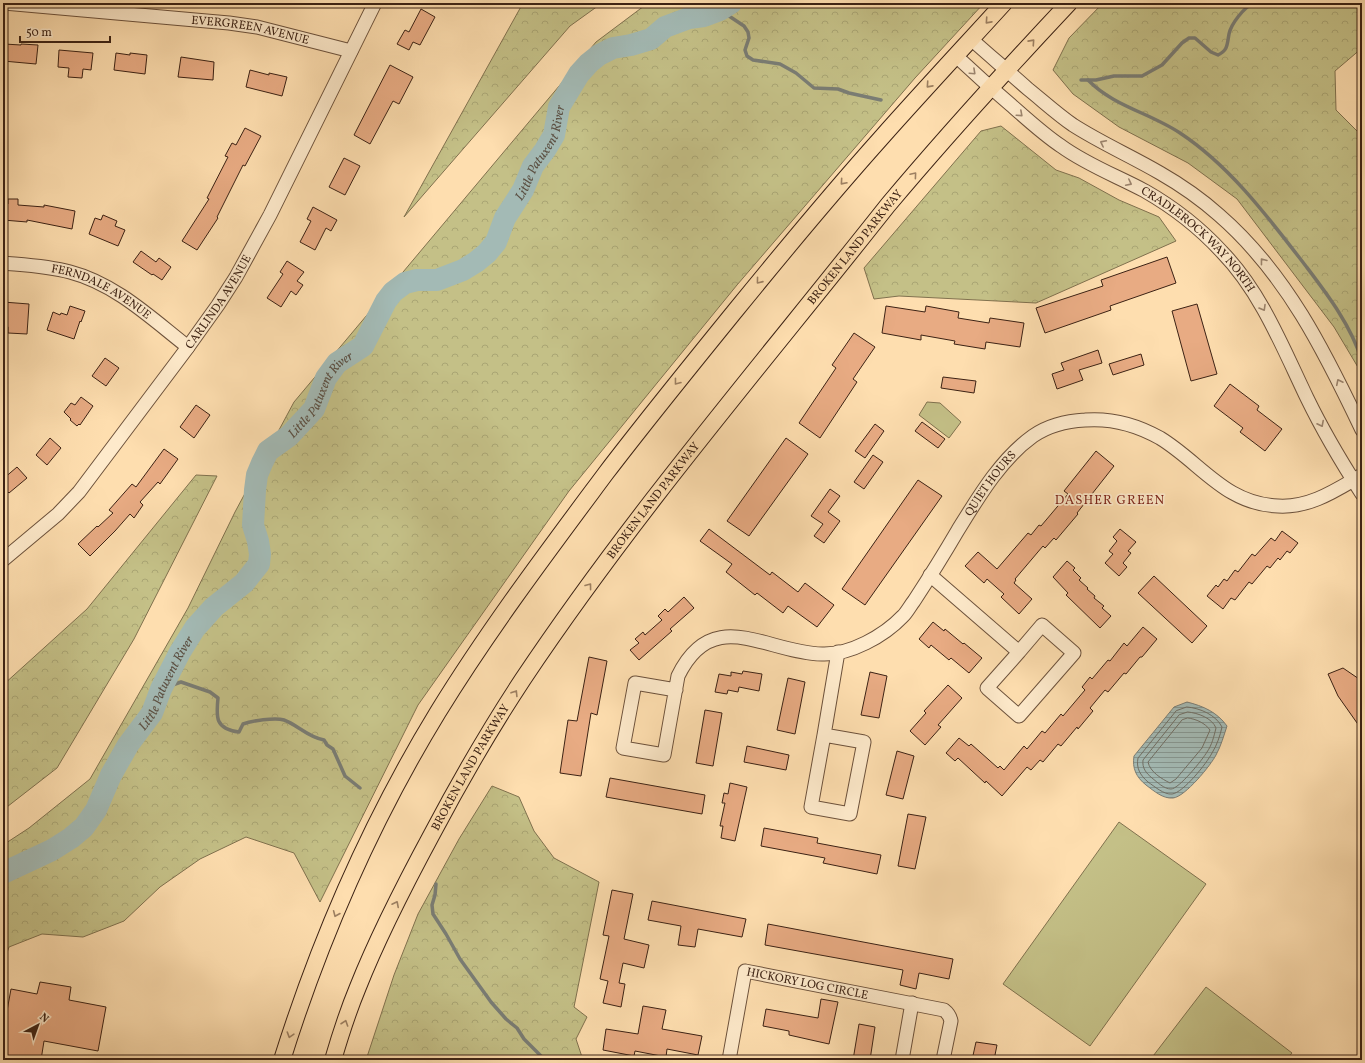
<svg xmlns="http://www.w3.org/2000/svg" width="1365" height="1063" viewBox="0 0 1365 1063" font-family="Vollkorn,serif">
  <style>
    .forest { fill: url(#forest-crowns); stroke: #80714e }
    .park { fill: #c4c087; stroke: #80714e }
    .water { fill: url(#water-rules); stroke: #7a7d75 }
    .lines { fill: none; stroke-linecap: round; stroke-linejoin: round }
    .shore { stroke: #706e64; stroke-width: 1 }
    .stream { stroke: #7a7d75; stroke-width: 3.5 }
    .river { stroke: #a3bab5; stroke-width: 22 }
    .building { fill: #e8ab83; stroke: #3c2214 }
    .minor-casing { stroke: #6c513b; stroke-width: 15 }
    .major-casing { stroke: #3c2214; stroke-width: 18 }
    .minor { stroke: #feeacb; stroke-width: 13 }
    .major { stroke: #fedeaf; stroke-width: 16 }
    .oneway { stroke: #9d8062 }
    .oneway2 { stroke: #9d8670 }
    .labels { text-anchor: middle; stroke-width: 3.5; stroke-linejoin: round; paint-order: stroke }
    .street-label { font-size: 12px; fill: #3c2214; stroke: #feeacb }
    .water-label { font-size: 13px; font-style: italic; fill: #5b5044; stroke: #feeacb }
    .neighbourhood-label { font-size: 13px; letter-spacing: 1px; fill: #7a1f14; stroke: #feeacb }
  </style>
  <defs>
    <pattern id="forest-crowns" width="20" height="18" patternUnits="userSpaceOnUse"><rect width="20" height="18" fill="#c4c087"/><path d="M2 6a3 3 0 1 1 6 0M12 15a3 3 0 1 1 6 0" fill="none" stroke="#a9a574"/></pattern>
    <pattern id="water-rules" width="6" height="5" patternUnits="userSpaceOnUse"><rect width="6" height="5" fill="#a3bab5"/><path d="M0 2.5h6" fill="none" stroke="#869792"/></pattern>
  </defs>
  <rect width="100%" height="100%" fill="#fedeaf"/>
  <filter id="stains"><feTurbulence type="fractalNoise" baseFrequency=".005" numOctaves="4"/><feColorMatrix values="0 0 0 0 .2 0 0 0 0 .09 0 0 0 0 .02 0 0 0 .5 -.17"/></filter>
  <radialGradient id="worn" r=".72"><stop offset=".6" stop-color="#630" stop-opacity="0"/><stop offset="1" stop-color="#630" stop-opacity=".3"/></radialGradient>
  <g class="forest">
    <path d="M523,3H602L570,26L404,217Z"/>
    <path d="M648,3H984L915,78L737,285L569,491L418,705L320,902L294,853L246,837L200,859L160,887L124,921L83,937L42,934L9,947L3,964V845L29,828L90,779L188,608L235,512L294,402L596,42Z"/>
    <path d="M1103,3H1362V48L1335,71L1336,110L1362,136V374L1334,327L1237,199L1188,163L1119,127L1073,94L1053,70L1069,38Z"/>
    <path d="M1001,126L1056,170L1079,178L1119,200L1159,217L1176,241L1036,303L899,296L874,299L864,268L981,131Z"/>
    <path d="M196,475L217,476L134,639L57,768L3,810V685L87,609Z"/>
    <path d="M492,786L519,797L534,831L554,858L599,882L574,1007L587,1017L576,1039L583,1060H366L394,975L418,914L459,839Z"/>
  </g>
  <g class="park">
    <path d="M927,402L940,403L961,422L949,438L919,415Z"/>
    <path d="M1119,822L1206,884L1090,1046L1003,984Z"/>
    <path d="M1206,987L1292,1053L1286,1060H1150Z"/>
  </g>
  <path class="water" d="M1187,702C1203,706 1217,712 1227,726C1224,735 1221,746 1216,755C1211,765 1185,797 1173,798C1163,799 1154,791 1146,785C1136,777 1132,768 1134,756L1174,707Z"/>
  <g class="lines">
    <g class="shore">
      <path d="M1187,707C1200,708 1216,715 1222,727C1220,736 1217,745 1212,753C1207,763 1183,793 1172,794C1164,795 1154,786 1148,782C1140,775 1136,768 1138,758L1176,711Z"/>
      <path d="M1188,712C1198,713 1212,718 1216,728C1214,736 1212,745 1207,752C1203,759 1179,789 1171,789C1164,789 1157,782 1152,778C1146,773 1142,768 1143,760L1179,715Z"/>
      <path d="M1188,718C1196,719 1205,723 1210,730L1202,748L1176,779L1170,783C1162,779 1150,772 1148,762L1182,720Z"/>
    </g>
    <g class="stream">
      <path d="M720,10L744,26L748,32L749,38L745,50L747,56L753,60L780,64L796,73L814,88L838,89L849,93L881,100"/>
      <path d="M1081,80H1096L1114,76H1142L1162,65L1182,43L1189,38H1195L1211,52L1218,55C1228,50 1227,45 1229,34C1231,24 1244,7 1254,3"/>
      <path d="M1088,80C1113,106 1150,113 1180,133C1230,166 1268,217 1305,265C1327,294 1351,325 1362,361"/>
      <path d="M161,689L181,682L210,692L218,698C216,717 215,729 239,732L243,724C251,721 275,717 284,720C298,725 307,737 324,740L327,745L333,749L345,776L360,788"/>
      <path d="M436,884L435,895L432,905L433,914L446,934L460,959L491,1002L506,1019L517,1028L524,1039L545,1060"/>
    </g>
    <path class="river" id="s1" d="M3,873L52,850L71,838L84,827L96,810L111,775L128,745L152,713L161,689L180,652L195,628L214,607L244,583L259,564L260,554L258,541L253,525L255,490L257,475L262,463L268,451L289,436L314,409L326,378L337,363L363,346L386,301L393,292L405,283L417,280H437L463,270L476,262L487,253L496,242L505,218L523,190L533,166L545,150L554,135L559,107L579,74L589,63L599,55L613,48L631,45L651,39L665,27L689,18L704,16L720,10L731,3"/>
  </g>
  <g class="building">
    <path d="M421,9L435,17L420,45L413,42L409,50L397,44L405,30L409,32Z"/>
    <path d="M4,44L21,45V44L38,45L36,64L3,61Z"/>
    <path d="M59,50L93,53L91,70L83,69L82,78L68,77L69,68L58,67Z"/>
    <path d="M116,53L130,55V53L147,55L145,74L114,70Z"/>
    <path d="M181,57L214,62L213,80L178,77Z"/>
    <path d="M390,65L413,77L399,104L393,101L370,144L354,135Z"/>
    <path d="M250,70L269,75V73L287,77L282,96L246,87Z"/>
    <path d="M245,128L261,136L245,166L243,165L217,217L218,218L197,250L182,241L209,199L207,198L228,157L225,156L232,143L236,145Z"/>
    <path d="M344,158L360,166L345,195L329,187Z"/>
    <path d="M8,199H18V205L44,207V205L75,211L72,229L27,220V222L3,220V203L8,204Z"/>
    <path d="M313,207L337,220L331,231L326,228L315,250L300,242L311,221L307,219Z"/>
    <path d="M103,215L117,221L115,226L125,230L118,246L89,234L95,218L101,220Z"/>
    <path d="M141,251L156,262L159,258L171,267L162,280L153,274L152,275L133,262Z"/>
    <path d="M1167,257L1176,283L1110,306L1111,310L1045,333L1036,308L1103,286L1101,280Z"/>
    <path d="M287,261L304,272L297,281L303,285L296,295L291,291L281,307L267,298L283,274L280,272Z"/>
    <path d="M3,302L29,304L27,334L8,333V327L3,321Z"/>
    <path d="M1197,304L1217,374L1191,381L1172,311Z"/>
    <path d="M70,306L85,311L81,322L80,321L74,339L47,330L53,312L60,315L61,313L67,315Z"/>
    <path d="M886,306L925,312L926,306L959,312L958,318L989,323L990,318L1024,323L1020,347L986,342L985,349L954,344L955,341L921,335V340L882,333Z"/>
    <path d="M854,333L875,347L853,379L857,382L820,438L799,423L836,368L832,365Z"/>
    <path d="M1098,350L1102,363L1079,370L1083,380L1057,389L1052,374L1064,370L1061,363Z"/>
    <path d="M1141,354L1144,365L1113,375L1109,364Z"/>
    <path d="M105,358L119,368L106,386L92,376Z"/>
    <path d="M943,377L976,381L974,393L941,388Z"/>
    <path d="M1230,384L1259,406L1257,410L1282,429L1265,451L1240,432L1243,428L1214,406Z"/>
    <path d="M81,397L93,406L80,425L79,424L77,426L70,420L71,419L64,412L71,403L75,405Z"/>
    <path d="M196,405L210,415L194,438L180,427Z"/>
    <path d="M922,422L945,439L938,448L915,431Z"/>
    <path d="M875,424L884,431L865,458L855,451Z"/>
    <path d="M50,438L61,448L47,465L36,455Z"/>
    <path d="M786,438L808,454L749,536L727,521Z"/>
    <path d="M164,449L178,459L160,484L158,482L140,502L143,505L134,518L130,514L115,531L90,556L78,544L97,526L98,527L113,513L109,510L132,484L136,487Z"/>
    <path d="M1096,451L1114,466L1077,513L1078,514L1056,540L1054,538L1045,548L1043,546L1015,579L1016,580L1014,583L1032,599L1019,614L1001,597L1004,594L996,587L987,579L984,583L965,566L978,552L997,569L1028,533L1031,535L1039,525L1041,526L1068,494L1064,491Z"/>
    <path d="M873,455L883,462L864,489L854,482Z"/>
    <path d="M17,467L27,478L9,493L3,487V479Z"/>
    <path d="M918,480L942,496L865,605L842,589Z"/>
    <path d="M830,489L840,496L828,512L840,521L824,543L814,536L823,524L811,516Z"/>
    <path d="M709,529L770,575L772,572L798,592L805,583L834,605L817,627L788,606L783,613L757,593L755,595L726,572L732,564L700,541Z"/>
    <path d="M1120,529L1136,542L1128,551L1131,553L1123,563L1127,567L1119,576L1105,563L1113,554L1109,551L1117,541L1113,537Z"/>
    <path d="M1282,531L1298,543L1290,553L1287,551L1280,560L1278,558L1270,568L1267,566L1252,584L1249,582L1235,600L1231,598L1223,609L1207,596L1216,585L1218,587L1224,579L1227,581L1235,570L1238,572L1252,554L1255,556L1271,538L1275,541Z"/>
    <path d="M1067,561L1075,568L1073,570L1081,578L1079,580L1088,588L1087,589L1095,596L1094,598L1104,606L1102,608L1111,616L1100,628L1066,595L1068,593L1053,577Z"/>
    <path d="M1154,576L1207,626L1192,643L1138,593Z"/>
    <path d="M684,597L694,608L670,629L672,631L639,660L630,650L639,643L635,639L643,632L645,635L662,620L658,616L665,609L668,612Z"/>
    <path d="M933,622L944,631L945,629L963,644L964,643L982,658L969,673L951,658L949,660L931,645L929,648L919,639Z"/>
    <path d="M1143,627L1157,639L1142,657H1140L1126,674L1124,673L1108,692L1105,690L1090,708L1093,711L1078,729L1077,727L1061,746L1058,744L1043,762L1040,760L1031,770L1027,767L1002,796L986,781L985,783L958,758L955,761L946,753L959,738L969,746L971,744L998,768L1000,766L1004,770L1024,746L1027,749L1042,731L1045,733L1061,714L1063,716L1085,690L1082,687L1090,677L1092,679L1108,660L1110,661L1124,643L1127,646Z"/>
    <path d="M589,657L607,661L597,715L591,713L581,776L560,773L568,720L577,721Z"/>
    <path d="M1343,668L1362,681V730L1338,696L1328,674Z"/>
    <path d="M743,671L762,674L759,691L739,687L738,692L728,690L727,694L715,692L719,674L731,676V672L742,674Z"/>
    <path d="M870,672L887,676L879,718L861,715Z"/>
    <path d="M788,678L805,682L795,734L777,730Z"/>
    <path d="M948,685L962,698L938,725L941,727L925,745L910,731L926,713L924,711Z"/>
    <path d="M705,710L722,713L713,766L696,763Z"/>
    <path d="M747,746L789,755L786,770L744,762Z"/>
    <path d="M897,751L914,756L903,799L886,795Z"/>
    <path d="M610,778L705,795L702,814L606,797Z"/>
    <path d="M730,783L747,787L735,841L721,838L723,826H720L725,803H722L724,793L728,794Z"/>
    <path d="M908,814L926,817L915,869L898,866Z"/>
    <path d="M764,828L818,838L817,843L881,855L877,874L823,863L825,858L761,846Z"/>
    <path d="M612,890L633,894L624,939L649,945L644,968L623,963L619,983L625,984L621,1007L603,1003L608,981L600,979L609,936L603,935Z"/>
    <path d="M652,901L746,919L742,937L698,929L695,947L678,945L681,926L648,920Z"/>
    <path d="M768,924L953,959L949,979L919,973L916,989L900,985L903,970L765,945Z"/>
    <path d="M40,982L71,987L69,1000L106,1007L98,1051L44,1041L41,1060H3V1033L11,989L37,994Z"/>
    <path d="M821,999L838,1002L829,1044L789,1035V1031L763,1026L766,1009L818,1018Z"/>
    <path d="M643,1006L666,1010L662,1029L702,1036L698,1055L667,1049L666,1057L635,1051L634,1056L603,1050L606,1029L638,1034Z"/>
    <path d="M859,1024L875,1027L870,1060H853Z"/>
    <path d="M976,1042L997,1045L994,1060H972Z"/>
  </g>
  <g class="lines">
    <defs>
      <g id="minor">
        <path id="s2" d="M4,3L229,23L257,27L351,51"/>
        <path d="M971,39C990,56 1009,72 1028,89C1043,101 1057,114 1073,125C1101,143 1131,156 1160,173C1181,185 1201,199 1219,215C1286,273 1325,352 1362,430"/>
        <path id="s3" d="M956,56C974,73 992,89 1011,105C1027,119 1043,134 1061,146C1087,165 1117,176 1145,191C1173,207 1200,228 1222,252C1261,292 1283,348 1307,398C1323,431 1342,463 1362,494"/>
        <path id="s4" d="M3,263C25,265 48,266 70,272C116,284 152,319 188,347"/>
        <path id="s5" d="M3,560L58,514L79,492L188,347L218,305L236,277L270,215L375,3"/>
        <path d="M930,575L1019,652L987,688L1019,716L1074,653L1042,625L1019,652"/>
        <path id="s6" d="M676,690L635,683L623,748L664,755L678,676C713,604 766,653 822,654C850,655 884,636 903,616C907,612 910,606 914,601C929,578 944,554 958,530C979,496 1001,459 1033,436C1049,425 1066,421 1085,420C1111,418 1137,425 1160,438C1201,463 1225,504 1278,506C1310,508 1336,490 1362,475"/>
        <path d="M824,735L811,807L850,814L864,742L824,735L838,652"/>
        <path id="s7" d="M729,1060L745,971L944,1010C948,1013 950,1016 951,1021L943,1060"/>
        <path d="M902,1060L912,1003"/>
      </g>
      <g id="major">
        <path d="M282,1060C320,939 372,820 438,712C489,629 548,551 606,473C648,418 692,364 735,311C783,252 831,194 882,137C922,92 963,48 1004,3"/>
        <path id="s8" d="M333,1060C340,1036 348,1011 358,987C379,934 405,884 432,834C460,781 490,729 523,679C634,513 764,362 888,205C946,136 1007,69 1069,3"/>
      </g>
    </defs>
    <use href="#minor" class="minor-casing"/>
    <use href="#major" class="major-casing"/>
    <use href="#minor" class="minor"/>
    <use href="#major" class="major"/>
  </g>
  <defs><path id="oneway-chevron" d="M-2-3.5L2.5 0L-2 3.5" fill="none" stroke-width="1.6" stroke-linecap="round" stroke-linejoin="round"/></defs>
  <g class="oneway">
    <use href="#oneway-chevron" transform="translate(988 21) rotate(132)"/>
    <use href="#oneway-chevron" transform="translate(1032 42) rotate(-48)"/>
    <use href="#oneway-chevron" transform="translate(929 85) rotate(132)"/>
    <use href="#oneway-chevron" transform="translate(914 175) rotate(-50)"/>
    <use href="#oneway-chevron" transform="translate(843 182) rotate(131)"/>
    <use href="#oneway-chevron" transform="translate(759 281) rotate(129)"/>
    <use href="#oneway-chevron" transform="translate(677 382) rotate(128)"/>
    <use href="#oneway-chevron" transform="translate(589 586) rotate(-53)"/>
    <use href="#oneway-chevron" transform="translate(515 693) rotate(-58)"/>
    <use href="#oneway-chevron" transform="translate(396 904) rotate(-63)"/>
    <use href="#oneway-chevron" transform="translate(336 914) rotate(113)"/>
    <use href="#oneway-chevron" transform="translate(345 1023) rotate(-71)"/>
    <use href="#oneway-chevron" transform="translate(290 1035) rotate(107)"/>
  </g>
  <g class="oneway2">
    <use href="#oneway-chevron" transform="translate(973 72) rotate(43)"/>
    <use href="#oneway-chevron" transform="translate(1020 114) rotate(42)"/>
    <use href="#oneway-chevron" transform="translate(1103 143) rotate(-153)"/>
    <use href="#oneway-chevron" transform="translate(1129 183) rotate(27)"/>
    <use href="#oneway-chevron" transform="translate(1263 261) rotate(-128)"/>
    <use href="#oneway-chevron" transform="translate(1263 308) rotate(60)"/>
    <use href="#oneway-chevron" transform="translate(1339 382) rotate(-116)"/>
    <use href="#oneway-chevron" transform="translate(1321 424) rotate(63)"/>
  </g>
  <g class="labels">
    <g class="street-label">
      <text dy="4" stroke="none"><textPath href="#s2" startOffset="248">EVERGREEN AVENUE</textPath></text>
      <text dy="4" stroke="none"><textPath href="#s3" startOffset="306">CRADLEROCK WAY NORTH</textPath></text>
      <text dy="4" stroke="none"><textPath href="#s8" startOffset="972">BROKEN LAND PARKWAY</textPath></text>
      <text dy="4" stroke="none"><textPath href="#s4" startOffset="104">FERNDALE AVENUE</textPath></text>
      <text dy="4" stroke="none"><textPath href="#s5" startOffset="338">CARLINDA AVENUE</textPath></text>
      <text dy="4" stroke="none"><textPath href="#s6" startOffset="643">QUIET HOURS</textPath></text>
      <text dy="4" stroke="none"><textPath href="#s8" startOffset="648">BROKEN LAND PARKWAY</textPath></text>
      <text dy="4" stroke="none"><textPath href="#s8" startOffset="324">BROKEN LAND PARKWAY</textPath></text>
      <text dy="4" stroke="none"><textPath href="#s7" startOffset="154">HICKORY LOG CIRCLE</textPath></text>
    </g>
    <g class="water-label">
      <text dy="5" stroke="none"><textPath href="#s1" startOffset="957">Little Patuxent River</textPath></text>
      <text dy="5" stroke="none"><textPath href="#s1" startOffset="609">Little Patuxent River</textPath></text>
      <text dy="5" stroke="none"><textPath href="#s1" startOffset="260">Little Patuxent River</textPath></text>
    </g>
    <g class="neighbourhood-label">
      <text x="1110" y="504">DASHER GREEN</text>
    </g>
  </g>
  <rect width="1365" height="1063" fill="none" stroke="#fedeaf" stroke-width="16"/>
  <rect x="4" y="4" width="1357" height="1055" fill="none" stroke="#3c2214" stroke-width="2"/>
  <rect x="8" y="8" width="1349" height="1047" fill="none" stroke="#3c2214"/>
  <g transform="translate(38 1025) rotate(41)" stroke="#feeacb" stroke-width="3" paint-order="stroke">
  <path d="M0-3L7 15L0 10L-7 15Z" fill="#3c2214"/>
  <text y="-6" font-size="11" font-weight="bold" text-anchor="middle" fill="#3c2214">N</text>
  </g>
  <path d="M20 36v6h90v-6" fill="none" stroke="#3c2214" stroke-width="2"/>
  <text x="26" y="36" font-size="12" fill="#3c2214" stroke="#feeacb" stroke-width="3" paint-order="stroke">50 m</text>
  <rect width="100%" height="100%" filter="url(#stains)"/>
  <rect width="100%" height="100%" fill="url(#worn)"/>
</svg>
